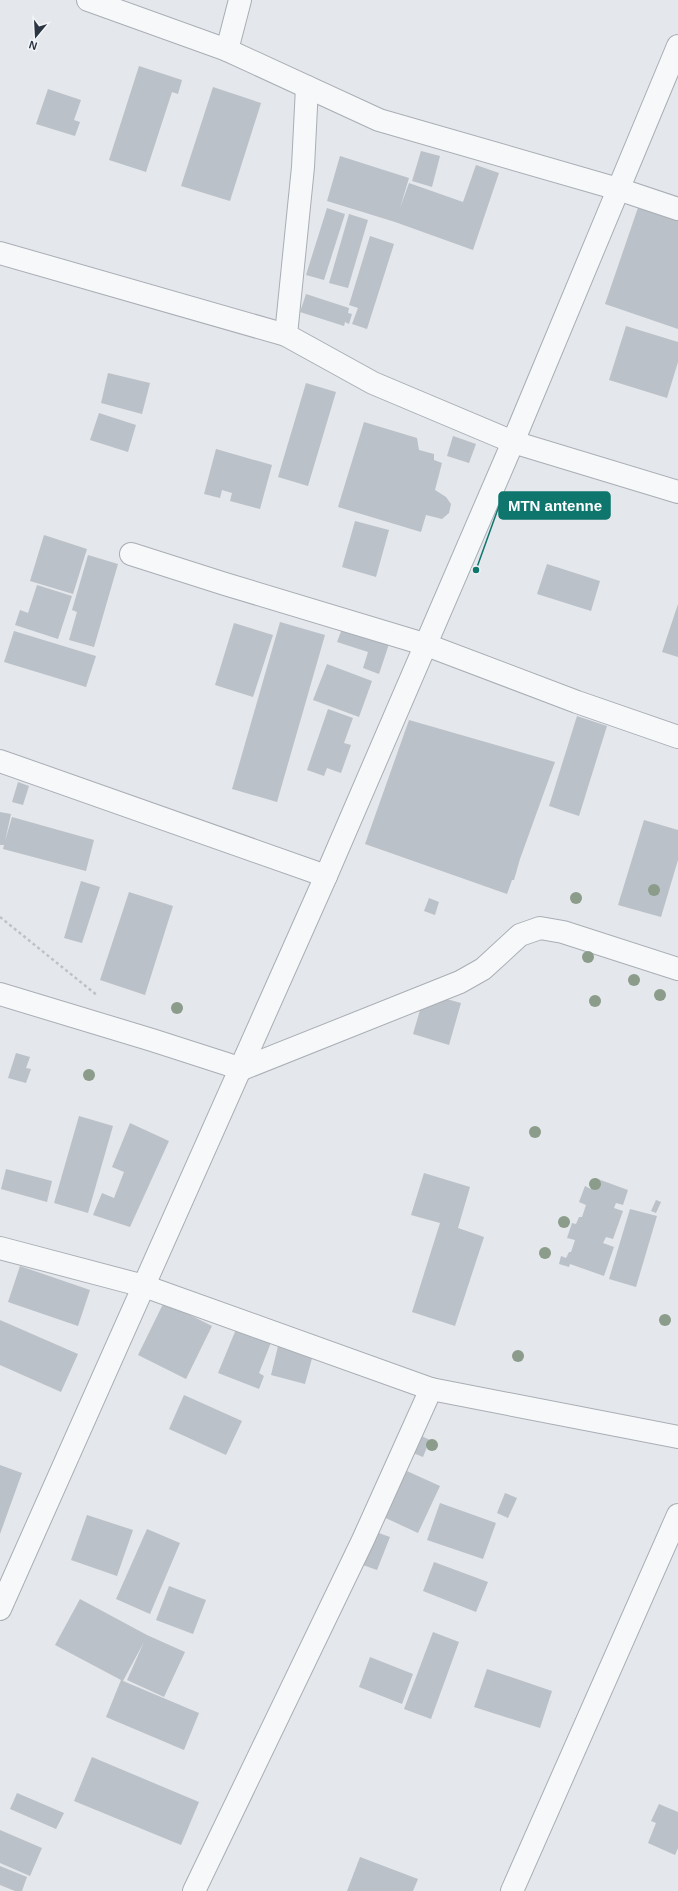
<svg xmlns="http://www.w3.org/2000/svg" width="678" height="1891" viewBox="0 0 678 1891" font-family="Helvetica,sans-serif">
  <style>
    .building { fill: #bbc1c8 }
    .lines { fill: none; stroke-linecap: round; stroke-linejoin: round }
    .minor-casing { stroke: #a9aeb5; stroke-width: 24 }
    .path { stroke: #bdc2c6; stroke-width: 2.5; stroke-dasharray: 3 3; stroke-linecap: butt }
    .minor { stroke: #f6f8f9; stroke-width: 22 }
    .tree { fill: #8b9c8a }
    .leader { fill: none; stroke: #0f766e; stroke-width: 1.5 }
    .callout-dot { fill: #0f766e; stroke: #f3f6f8; stroke-width: 1.5 }
    .callout { fill: #0f766e; stroke: #0f766e; stroke-width: 1.5 }
    .callout-label { font-size: 15px; text-anchor: middle; font-weight: bold; fill: #fff }
  </style>
  <rect width="100%" height="100%" fill="#e4e7eb"/>
  <g class="building">
    <path d="M139,66L182,80L178,94L172,92L146,172L109,160Z"/>
    <path d="M213,87L261,103L230,201L181,186Z"/>
    <path d="M48,89L81,100L74,120L80,122L75,136L36,124Z"/>
    <path d="M421,151L440,156L432,187L412,181Z"/>
    <path d="M340,156L409,178L400,208L409,183L463,202L476,165L499,173L473,250L395,222L327,201Z"/>
    <path d="M642,196L678,209V329L605,304Z"/>
    <path d="M327,208L345,214L324,280L306,275Z"/>
    <path d="M349,214L368,220L348,288L329,283Z"/>
    <path d="M370,236L394,244L367,329L352,324L358,308L349,305Z"/>
    <path d="M306,294L349,308L348,313L352,314L349,324L345,322L344,326L300,312Z"/>
    <path d="M626,326L678,342V362L667,398L609,380Z"/>
    <path d="M108,373L150,383L142,414L101,403Z"/>
    <path d="M306,383L336,392L308,486L278,477Z"/>
    <path d="M99,413L136,425L128,452L90,440Z"/>
    <path d="M364,422L417,438L419,450L434,454V460L442,463L435,490L446,497L451,504L449,513L442,519L426,515L421,532L338,507Z"/>
    <path d="M453,436L476,444L469,463L447,456Z"/>
    <path d="M216,449L272,465L260,509L230,501L232,493L222,490L220,498L204,494Z"/>
    <path d="M355,521L389,530L376,577L342,567Z"/>
    <path d="M44,535L87,549L73,594L30,581Z"/>
    <path d="M88,555L118,564L94,647L69,640L77,612L72,610Z"/>
    <path d="M547,564L600,581L591,611L537,594Z"/>
    <path d="M37,585L72,596L58,639L15,625L20,610L28,613Z"/>
    <path d="M678,604V657L662,652Z"/>
    <path d="M280,622L325,635L277,802L232,789Z"/>
    <path d="M234,623L273,635L253,697L215,685Z"/>
    <path d="M342,629L389,644L379,674L363,668L368,652L337,642Z"/>
    <path d="M14,631L96,656L86,687L4,662Z"/>
    <path d="M327,664L372,681L359,717L313,700Z"/>
    <path d="M328,709L353,718L344,743L351,745L341,773L327,768L324,776L307,770Z"/>
    <path d="M577,716L607,726L579,816L549,806Z"/>
    <path d="M409,720L555,762L520,859L514,880H512L507,894L365,844Z"/>
    <path d="M18,782L29,786L23,805L12,802Z"/>
    <path d="M0,812L11,814L5,841L12,817L94,840L86,871L3,849L4,845H0Z"/>
    <path d="M644,820L678,830V860L661,917L618,905Z"/>
    <path d="M81,881L100,887L82,943L64,938Z"/>
    <path d="M129,892L173,906L145,995L100,980Z"/>
    <path d="M429,898L439,902L435,915L424,911Z"/>
    <path d="M425,993L461,1003L449,1045L413,1034Z"/>
    <path d="M16,1053L30,1057L26,1068L31,1069L26,1083L8,1078Z"/>
    <path d="M79,1116L113,1126L88,1213L54,1203Z"/>
    <path d="M130,1123L169,1141L130,1227L93,1215L102,1193L114,1198L124,1172L112,1167Z"/>
    <path d="M6,1169L52,1181L47,1202L1,1189Z"/>
    <path d="M424,1173L470,1187L458,1228L484,1237L455,1326L412,1312L440,1223L411,1215Z"/>
    <path d="M595,1178L628,1190L623,1205L616,1203L614,1208L623,1211L613,1239L606,1237L603,1243L614,1247L604,1276L570,1264L569,1267L559,1264L561,1256L566,1258L569,1252H571L575,1240L567,1238L572,1223L576,1224L579,1217H582L586,1205L579,1202L585,1186L591,1189Z"/>
    <path d="M656,1200L661,1202L656,1213L651,1211Z"/>
    <path d="M630,1209L657,1216L636,1287L609,1279Z"/>
    <path d="M20,1266L90,1290L78,1326L8,1302Z"/>
    <path d="M164,1302L212,1326L186,1379L138,1355Z"/>
    <path d="M0,1320L78,1354L61,1392L0,1365Z"/>
    <path d="M239,1322L274,1335L259,1373L264,1376L259,1389L218,1373Z"/>
    <path d="M279,1342L314,1351L305,1384L271,1375Z"/>
    <path d="M184,1395L242,1421L226,1455L169,1429Z"/>
    <path d="M415,1433L430,1440L423,1457L408,1451Z"/>
    <path d="M0,1465L22,1473L0,1534Z"/>
    <path d="M398,1467L440,1486L418,1533L377,1514Z"/>
    <path d="M505,1493L517,1498L508,1518L497,1513Z"/>
    <path d="M440,1503L496,1523L483,1559L427,1540Z"/>
    <path d="M87,1515L133,1530L117,1576L71,1560Z"/>
    <path d="M147,1529L180,1543L150,1614L116,1599Z"/>
    <path d="M373,1531L390,1537L377,1570L360,1564Z"/>
    <path d="M434,1562L488,1582L476,1612L423,1591Z"/>
    <path d="M169,1586L206,1600L193,1634L156,1620Z"/>
    <path d="M80,1599L147,1635L185,1652L164,1697L127,1680L144,1642L123,1681L199,1713L184,1750L106,1717L121,1680L55,1645Z"/>
    <path d="M433,1632L459,1642L431,1719L404,1709Z"/>
    <path d="M370,1657L413,1674L402,1704L359,1687Z"/>
    <path d="M487,1669L552,1691L540,1728L474,1707Z"/>
    <path d="M92,1757L199,1802L181,1845L74,1801Z"/>
    <path d="M17,1793L64,1813L56,1829L10,1809Z"/>
    <path d="M659,1804L678,1812V1848L675,1855L648,1843L656,1823L651,1821Z"/>
    <path d="M0,1830L42,1848L30,1876L0,1863Z"/>
    <path d="M360,1857L418,1879L413,1891H347Z"/>
    <path d="M0,1866L27,1877L22,1891H15L0,1885Z"/>
  </g>
  <g class="lines">
    <defs>
      <g id="minor">
        <path d="M88,0L227,50L379,120L618,189L678,209"/>
        <path d="M227,50L240,0"/>
        <path d="M307,87L303,167L286,335L373,383L513,442L678,492"/>
        <path d="M0,253L286,335"/>
        <path d="M131,554L225,584L424,644L577,702L678,737"/>
        <path d="M0,761L326,876"/>
        <path d="M0,994L152,1040L242,1069L460,982L483,969L520,935L540,928L563,932L678,969"/>
        <path d="M0,1248L144,1286L431,1389L678,1437"/>
        <path d="M0,1609L326,876L513,442L678,46"/>
        <path d="M194,1891L363,1540L431,1389"/>
        <path d="M512,1891L678,1515"/>
      </g>
    </defs>
    <use href="#minor" class="minor-casing"/>
    <path class="path" d="M0,917L98,996"/>
    <use href="#minor" class="minor"/>
  </g>
  <g class="tree">
    <circle cx="654" cy="890" r="6"/>
    <circle cx="576" cy="898" r="6"/>
    <circle cx="588" cy="957" r="6"/>
    <circle cx="634" cy="980" r="6"/>
    <circle cx="660" cy="995" r="6"/>
    <circle cx="595" cy="1001" r="6"/>
    <circle cx="177" cy="1008" r="6"/>
    <circle cx="89" cy="1075" r="6"/>
    <circle cx="535" cy="1132" r="6"/>
    <circle cx="595" cy="1184" r="6"/>
    <circle cx="564" cy="1222" r="6"/>
    <circle cx="545" cy="1253" r="6"/>
    <circle cx="665" cy="1320" r="6"/>
    <circle cx="518" cy="1356" r="6"/>
    <circle cx="432" cy="1445" r="6"/>
  </g>
  <path class="leader" d="M476 570L499 506"/>
  <circle class="callout-dot" cx="476" cy="570" r="4"/>
  <rect class="callout" x="499" y="492" width="111" height="27" rx="4"/>
  <g class="callout-label">
    <text x="555" y="511">MTN antenne</text>
  </g>
  <g transform="translate(36 36) rotate(198)" stroke="#f3f6f8" stroke-width="3" paint-order="stroke">
  <path d="M0-3L7 15L0 10L-7 15Z" fill="#2c3643"/>
  <text y="-6" font-size="11" font-weight="bold" text-anchor="middle" fill="#2c3643">N</text>
  </g>
</svg>
